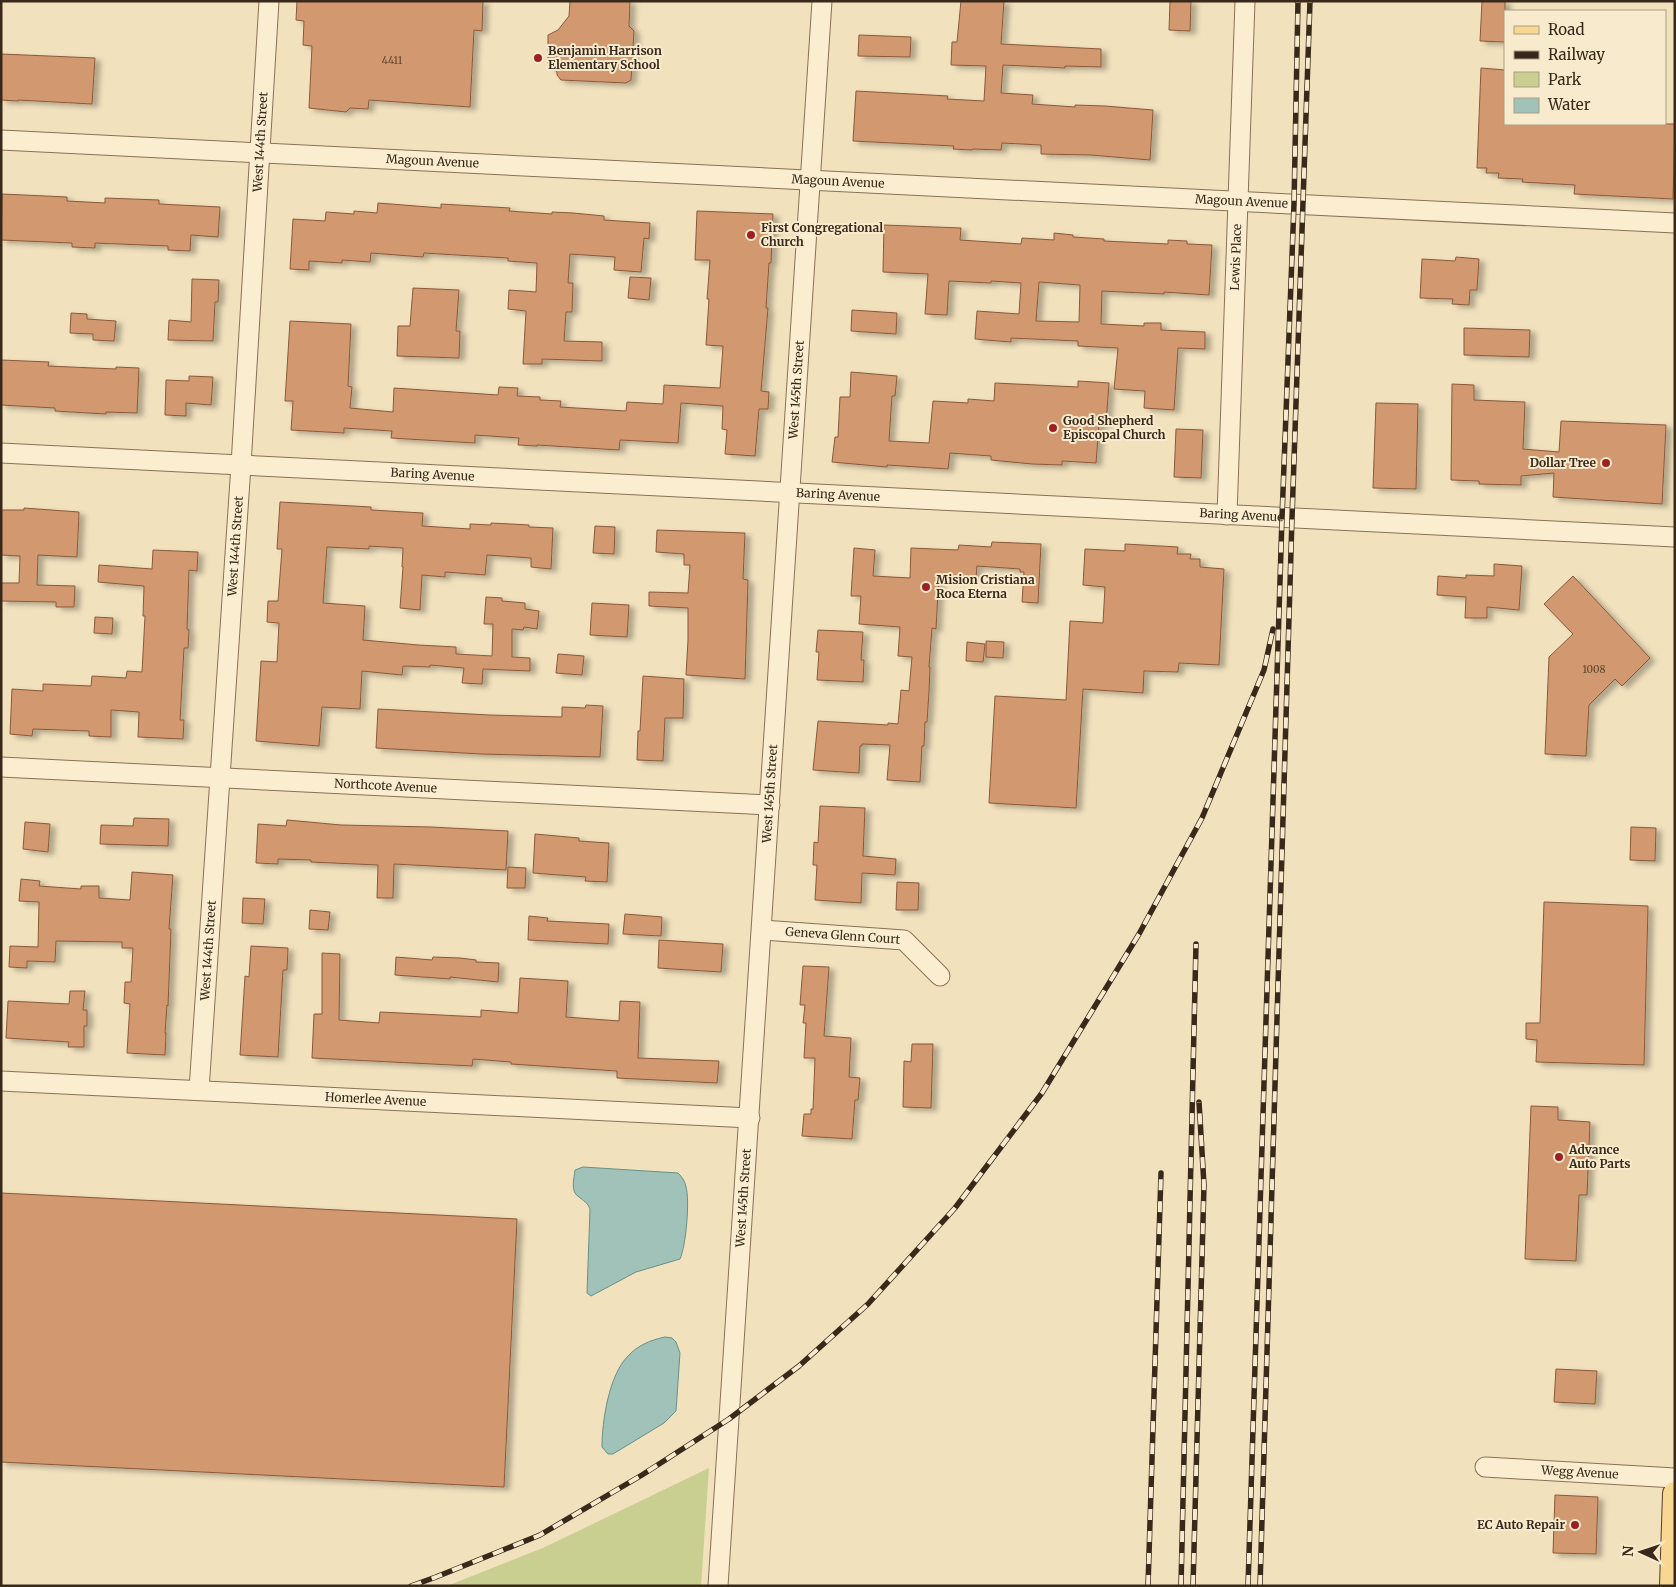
<svg xmlns="http://www.w3.org/2000/svg" width="1676" height="1587" viewBox="0 0 1676 1587" font-family="Merriweather,serif">
  <style>
    .green { fill: #c8cf90 }
    .water { fill: #a1c2b8; stroke: #689086 }
    .building { fill: #d29870; stroke: #8a5939; fill-rule: evenodd; filter: url(#shadow) }
    .lines { fill: none; stroke-linecap: round; stroke-linejoin: round }
    .minor-casing { stroke: #8a7155; stroke-width: 21 }
    .major-casing { stroke: #573f2a; stroke-width: 26 }
    .minor { stroke: #fbeed0; stroke-width: 19 }
    .major { stroke: #f8d791; stroke-width: 24 }
    .rail-casing { stroke: #38291b; stroke-width: 5.5 }
    .rail { stroke: #f8ebcd; stroke-width: 4; stroke-dasharray: 11; stroke-linecap: butt }
    .poi-dot { fill: #9d2122; stroke: #f8ebcd; stroke-width: 2 }
    .labels { text-anchor: middle; stroke-width: 4; stroke-linejoin: round; paint-order: stroke }
    .number-label { font-size: 10px; fill: #5e4530 }
    .poi-label { font-size: 12px; font-weight: bold; fill: #38291b; stroke: #f8ebcd; text-anchor: start }
    .street-label { font-size: 12px; fill: #38291b; stroke: #f8ebcd }
  </style>
  <defs>
    <filter id="shadow"><feDropShadow dx="5.5" dy="3" stdDeviation="2.5" flood-color="#0004"/></filter>
  </defs>
  <rect width="100%" height="100%" fill="#f1e1bd"/>
  <path class="green" d="M709,1468L701,1586H447L543,1548Z"/>
  <g class="water">
    <path d="M583,1167L678,1173C682,1177 685,1181 686,1187C690,1200 686,1246 680,1259L636,1272L591,1296L587,1293L590,1209C587,1202 584,1201 579,1197C570,1192 574,1179 575,1170Z"/>
    <path d="M665,1337L672,1338L676,1342L680,1353L676,1411L664,1423L613,1454H608L602,1447C602,1421 609,1375 628,1356C638,1345 651,1340 665,1337Z"/>
  </g>
  <g class="building">
    <path d="M297,1H483L482,31L474,30L470,107L369,100L368,109L350,108L346,112L309,108L312,46L303,45L304,21L296,20Z"/>
    <path d="M570,1H630L629,26L634,31L631,80L626,83L561,80L557,75V72L548,64V35L558,30L569,16Z"/>
    <path d="M961,1H1004L1001,44L1101,49V67L1065,66V68L1003,65L1001,93L1033,95L1032,104L1075,107V105L1105,106L1153,110L1150,160L1091,155L1041,154V145L1002,143L1001,150L973,149L972,150L953,149L954,146L853,141L856,91L948,96L947,99L984,101L986,66L951,65L952,42H957Z"/>
    <path d="M1170,1H1191L1190,31L1169,30Z"/>
    <path d="M1482,1H1505V42L1480,41Z"/>
    <path d="M859,35L911,37L910,57L858,56Z"/>
    <path d="M1,54L95,58L92,104L18,100V101L1,100Z"/>
    <path d="M1481,68L1505,70V124H1675L1673,199L1574,194L1575,185L1522,182L1523,179L1498,178L1499,173H1486L1487,168H1477Z"/>
    <path d="M2,194L67,197V201L105,203V198L159,200V204L220,207L218,237L191,235L190,251L168,250V246L95,243V248L72,247V243L1,240Z"/>
    <path d="M378,203L441,208V204L510,208L509,211L552,214V212L573,213L604,216V220L650,223L649,239L644,238L641,272L614,270L615,257L570,254L568,283H573L572,312H566L564,341L602,342V361L542,359V364H523L526,311L508,309L509,290L536,292L537,263L508,261V258L457,255L424,253L423,257L371,253L370,262L342,260V263L309,261V270L290,269L293,219L325,221L326,212L354,214V211L377,213Z"/>
    <path d="M697,211L773,214L771,263H769L766,308H768L761,391L769,392L768,409H759L755,456L725,454L727,430L722,429L723,406L681,403L678,443L620,440L619,450L537,445V446L518,445L519,438L475,435V443L391,438L392,431L344,428V433L291,430L293,401H285L290,321L351,324L348,386L352,387L350,408L393,412L394,388L498,395L499,387L518,388L517,396L540,397V400L561,401L560,407L626,411L627,402L663,404L664,385L720,388L723,346L706,345L709,299H707L710,260H695Z"/>
    <path d="M884,225L961,228L960,240L1021,244L1022,238L1054,240V233L1073,235V237L1104,239V241L1168,244V240L1187,241V244L1212,245L1209,295L1164,292V294L1102,291L1101,324L1144,326V323H1161V330L1205,332V349L1178,348L1174,410L1144,408L1145,391L1114,389L1118,348L1078,346V341L1011,338V342L975,339L977,311L1019,314L1021,283L991,281V283L949,281L947,315L925,314L928,274L883,272ZM1039,282L1080,285L1079,322L1036,321Z"/>
    <path d="M1456,257L1479,259L1477,290H1470L1469,305L1452,304L1453,299L1420,298L1422,259L1455,261Z"/>
    <path d="M630,277L651,278L649,300L628,298Z"/>
    <path d="M192,279L219,280L218,302H215L213,341L168,340L169,320L191,322Z"/>
    <path d="M413,288L459,290L456,331H460L459,358L397,356L398,326H410Z"/>
    <path d="M852,310L897,313L896,334L851,331Z"/>
    <path d="M71,313L87,314V319L116,321L114,341L93,340V334L70,333Z"/>
    <path d="M1464,328L1530,330L1529,357L1464,355Z"/>
    <path d="M1,360L49,362L48,366L116,369V367L139,368L137,413L106,412V414L55,411V408L1,405Z"/>
    <path d="M851,372L897,376L895,396H892L889,441L929,443L933,401L968,403V399L994,401L995,383L1078,387V381L1109,383L1106,424H1099L1096,463L1062,461V465L1032,464L991,460V456L950,453L948,469L887,465V467L832,462L835,437H838L840,397H850Z"/>
    <path d="M189,376L213,377L211,405L186,403V416L165,415L166,380L189,381Z"/>
    <path d="M1452,384L1474,385V400L1525,402L1523,449L1559,452L1561,421L1666,425L1662,504L1553,497L1554,473L1521,476V485L1479,484V481L1451,480Z"/>
    <path d="M1376,403L1418,404L1416,489L1373,488Z"/>
    <path d="M1176,429L1203,430L1201,478L1174,477Z"/>
    <path d="M280,502L371,507V510L423,513L422,526L470,529V524L491,525V523L529,525V527L553,528L551,569L531,567V558L487,555L485,575L445,572V577L422,575L420,610L400,608L403,567H402L403,548L369,546V549L327,547L323,603L365,606L363,640L418,645L456,647V654L492,656L493,624H484L486,597L502,598V601L525,603V609L539,611L537,629L524,627L523,630L512,629V657L530,658V671L483,669L482,684L462,683L464,668L430,665V667L403,666L402,675L362,671L360,709L322,707L319,746L256,741L261,661L277,662L279,623L267,622L268,601H278L282,549H277Z"/>
    <path d="M24,508L79,512L77,557L38,555L37,585L75,586L74,607H56V602L1,601V583H19L20,556L1,555V510H24Z"/>
    <path d="M595,526L615,527L614,554L593,553Z"/>
    <path d="M657,530L745,533L743,579L748,580L745,679L686,675L688,640V608L649,606V592L688,593L690,565H684V554L656,552Z"/>
    <path d="M992,542L1041,544L1038,603L1022,602L1024,572H1020V569L977,566L976,577L939,574L936,629L932,628L929,667H930L929,692L927,722H925L924,746H922L920,782L887,780L890,745L862,744V746H860L859,773L813,770L818,721L888,725V723L898,724L901,690L909,691L912,657L898,656L900,627L859,624L861,596H851L854,548L875,550L873,576L910,578L911,548L958,550L959,545L991,547Z"/>
    <path d="M1125,544L1178,547L1177,554H1191L1190,559H1200V567L1224,569L1219,665L1179,663L1178,672L1144,671L1143,693L1083,689L1076,808L989,803L995,696L1066,700L1070,621L1103,623L1105,587L1083,585L1085,549L1125,551Z"/>
    <path d="M153,550L198,552L197,571L189,570L187,629L189,630L188,648H184L180,720H184L183,739L138,737L139,712L111,710V737L89,736V731L33,729L32,736L10,734L12,689L43,691V684L91,686L92,676L126,678L127,671L142,672L145,616H143L144,586L98,582L99,565L152,569Z"/>
    <path d="M1494,564L1522,566L1519,610L1487,607V618H1465L1466,597L1437,595L1438,576L1466,578V575L1494,576Z"/>
    <path d="M1573,576L1650,658L1622,686L1615,679L1589,705L1586,756L1545,754L1549,657L1573,634L1544,604Z"/>
    <path d="M592,603L629,605L627,637L590,635Z"/>
    <path d="M95,617L113,618L112,634L94,633Z"/>
    <path d="M818,630L863,632L861,660H864L863,682L817,680L819,652H816Z"/>
    <path d="M986,641L1004,642L1003,658L986,657Z"/>
    <path d="M967,642L985,644L983,662L966,661Z"/>
    <path d="M558,654L584,656L582,675L556,673Z"/>
    <path d="M643,676L684,679L683,718H665L663,761L637,760L638,731H640Z"/>
    <path d="M586,705L603,706L600,757L481,754L376,748L378,709L489,715L562,717V707L585,708Z"/>
    <path d="M820,806L865,808L863,856L896,859L895,875L862,873L861,903L815,900L817,865H813L814,842L818,843Z"/>
    <path d="M134,818L169,819L168,846L100,844L101,825L133,826Z"/>
    <path d="M287,820L341,825L431,827L508,831L506,870L394,864L393,898H377L378,865L311,862V860L278,859V864L256,863L258,824L286,826Z"/>
    <path d="M25,822L50,824L48,852L23,849Z"/>
    <path d="M1631,827L1656,828L1655,861L1630,860Z"/>
    <path d="M535,834L579,838V841L609,843L607,882L585,881L586,877L533,873Z"/>
    <path d="M508,867L526,868L525,888H507Z"/>
    <path d="M132,872L173,875L169,929H171L168,1006L167,1005L165,1033H166L165,1055L127,1053L130,1004L124,1003L125,982H131L133,948H122V942L56,941L55,962L27,961V968L9,967L10,946L38,947L39,902L19,901L21,879L40,881L39,886L81,889V886H99V898L130,900Z"/>
    <path d="M897,882L919,883L918,910H896Z"/>
    <path d="M243,898L265,899L263,924L242,923Z"/>
    <path d="M1544,902L1648,906L1644,1065L1536,1062L1537,1040L1526,1039V1023H1540Z"/>
    <path d="M310,910L330,912L328,930L309,929Z"/>
    <path d="M625,914L662,917L661,936L623,934Z"/>
    <path d="M529,916L548,918L547,921L609,924L608,944L528,940Z"/>
    <path d="M659,940L723,944L721,972L658,968Z"/>
    <path d="M251,946L288,948L287,970H283L278,1057L240,1055L245,976L249,977Z"/>
    <path d="M322,953L340,954L339,1020L379,1023L380,1012L481,1017V1010L518,1013L520,978L568,981L566,1017L619,1021L620,1001L640,1002L638,1058L719,1061L717,1083L617,1078V1071L511,1064V1062L473,1059L472,1066L312,1058L314,1014H322Z"/>
    <path d="M396,957L432,960L433,957L460,958L476,960V962L499,963L498,982L450,977V979L395,975Z"/>
    <path d="M803,966L829,967L824,1036L851,1038L849,1077L860,1078L858,1100H855L852,1139L802,1136L804,1114H811V1109H813L815,1058H804L806,1023H803L805,1005H800Z"/>
    <path d="M70,991H85L83,1010H87V1026H84V1047H68L69,1042L6,1038L8,1001L69,1004Z"/>
    <path d="M912,1044H933L931,1108L903,1107L904,1061L911,1062Z"/>
    <path d="M1531,1106L1558,1107V1120L1590,1122L1587,1195H1579L1576,1261L1525,1259Z"/>
    <path d="M1,1193L517,1219L504,1487L1,1462Z"/>
    <path d="M1556,1369L1597,1371L1595,1404L1554,1402Z"/>
    <path d="M1555,1495L1598,1497L1596,1554L1553,1553Z"/>
  </g>
  <g class="lines">
    <defs>
      <g id="minor">
        <path id="s1" d="M1,140L1675,223"/>
        <path id="s2" d="M1,453L1675,537"/>
        <path id="s3" d="M1227,515L1245,1"/>
        <path id="s4" d="M1,767L770,805"/>
        <path id="s5" d="M762,930L904,940L940,976"/>
        <path id="s6" d="M1,1081L750,1118"/>
        <path id="s7" d="M199,1090L241,465L269,1"/>
        <path id="s8" d="M1485,1467L1675,1478"/>
        <path id="s9" d="M718,1586L822,1"/>
      </g>
      <path id="major" d="M1672,1586L1675,1494"/>
    </defs>
    <use href="#minor" class="minor-casing"/>
    <use href="#major" class="major-casing"/>
    <use href="#minor" class="minor"/>
    <use href="#major" class="major"/>
    <defs>
      <g id="rail">
        <path d="M411,1586L436,1577L540,1535L642,1475L729,1419L799,1366L868,1304L955,1208L1042,1093L1139,934L1202,818L1264,670L1273,629"/>
        <path d="M1148,1586L1161,1173"/>
        <path d="M1181,1586L1196,944"/>
        <path d="M1193,1586L1204,1185L1199,1102"/>
        <path d="M1248,1586L1282,518L1294,204L1298,1"/>
        <path d="M1260,1586L1292,518L1310,1"/>
      </g>
    </defs>
    <use href="#rail" class="rail-casing"/>
    <use href="#rail" class="rail"/>
  </g>
  <g class="poi-dot">
    <circle cx="538" cy="58" r="5"/>
    <circle cx="751" cy="235" r="5"/>
    <circle cx="1053" cy="428" r="5"/>
    <circle cx="1606" cy="463" r="5"/>
    <circle cx="926" cy="587" r="5"/>
    <circle cx="1559" cy="1157" r="5"/>
    <circle cx="1575" cy="1525" r="5"/>
  </g>
  <g class="labels">
    <g class="number-label">
      <text x="392" y="64">4411</text>
      <text x="1594" y="673">1008</text>
    </g>
    <g class="poi-label">
      <text x="548" y="55">Benjamin Harrison<tspan x="548" dy="14">Elementary School</tspan></text>
      <text x="761" y="232">First Congregational<tspan x="761" dy="14">Church</tspan></text>
      <text x="1063" y="425">Good Shepherd<tspan x="1063" dy="14">Episcopal Church</tspan></text>
      <text x="1596" y="467" text-anchor="end">Dollar Tree</text>
      <text x="936" y="584">Mision Cristiana<tspan x="936" dy="14">Roca Eterna</tspan></text>
      <text x="1569" y="1154">Advance<tspan x="1569" dy="14">Auto Parts</tspan></text>
      <text x="1565" y="1529" text-anchor="end">EC Auto Repair</text>
    </g>
    <g class="street-label">
      <text dy="4" stroke="none"><textPath href="#s7" startOffset="950">West 144th Street</textPath></text>
      <text dy="4" stroke="none"><textPath href="#s1" startOffset="432">Magoun Avenue</textPath></text>
      <text dy="4" stroke="none"><textPath href="#s1" startOffset="838">Magoun Avenue</textPath></text>
      <text dy="4" stroke="none"><textPath href="#s1" startOffset="1242">Magoun Avenue</textPath></text>
      <text dy="4" stroke="none"><textPath href="#s3" startOffset="258">Lewis Place</textPath></text>
      <text dy="4" stroke="none"><textPath href="#s9" startOffset="1199">West 145th Street</textPath></text>
      <text dy="4" stroke="none"><textPath href="#s2" startOffset="432">Baring Avenue</textPath></text>
      <text dy="4" stroke="none"><textPath href="#s2" startOffset="838">Baring Avenue</textPath></text>
      <text dy="4" stroke="none"><textPath href="#s2" startOffset="1242">Baring Avenue</textPath></text>
      <text dy="4" stroke="none"><textPath href="#s7" startOffset="545">West 144th Street</textPath></text>
      <text dy="4" stroke="none"><textPath href="#s4" startOffset="385">Northcote Avenue</textPath></text>
      <text dy="4" stroke="none"><textPath href="#s9" startOffset="794">West 145th Street</textPath></text>
      <text dy="4" stroke="none"><textPath href="#s5" startOffset="81">Geneva Glenn Court</textPath></text>
      <text dy="4" stroke="none"><textPath href="#s7" startOffset="140">West 144th Street</textPath></text>
      <text dy="4" stroke="none"><textPath href="#s6" startOffset="375">Homerlee Avenue</textPath></text>
      <text dy="4" stroke="none"><textPath href="#s9" startOffset="389">West 145th Street</textPath></text>
      <text dy="4" stroke="none"><textPath href="#s8" startOffset="95">Wegg Avenue</textPath></text>
    </g>
  </g>
  <rect width="1676" height="1587" fill="none" stroke="#38291b" stroke-width="5"/>
  <rect x="1504" y="10" width="162" height="115" fill="#f8ebcd" stroke="#ab9d86"/>
  <rect x="1514" y="26" width="25" height="8" fill="#f8d791" stroke="#ab9d86"/>
  <text x="1548" y="35" font-size="15" fill="#38291b">Road</text>
  <rect x="1514" y="51" width="25" height="8" fill="#38291b" stroke="#ab9d86"/>
  <text x="1548" y="60" font-size="15" fill="#38291b">Railway</text>
  <rect x="1514" y="72" width="25" height="15" fill="#c8cf90" stroke="#ab9d86"/>
  <text x="1548" y="85" font-size="15" fill="#38291b">Park</text>
  <rect x="1514" y="98" width="25" height="15" fill="#a1c2b8" stroke="#ab9d86"/>
  <text x="1548" y="110" font-size="15" fill="#38291b">Water</text>
  <g transform="translate(1641 1552) rotate(273)" stroke="#f8ebcd" stroke-width="4" paint-order="stroke">
  <path d="M0-4L9 19L0 12L-9 19Z" fill="#38291b"/>
  <text y="-8" font-size="14" font-weight="bold" text-anchor="middle" fill="#38291b">N</text>
  </g>
</svg>
